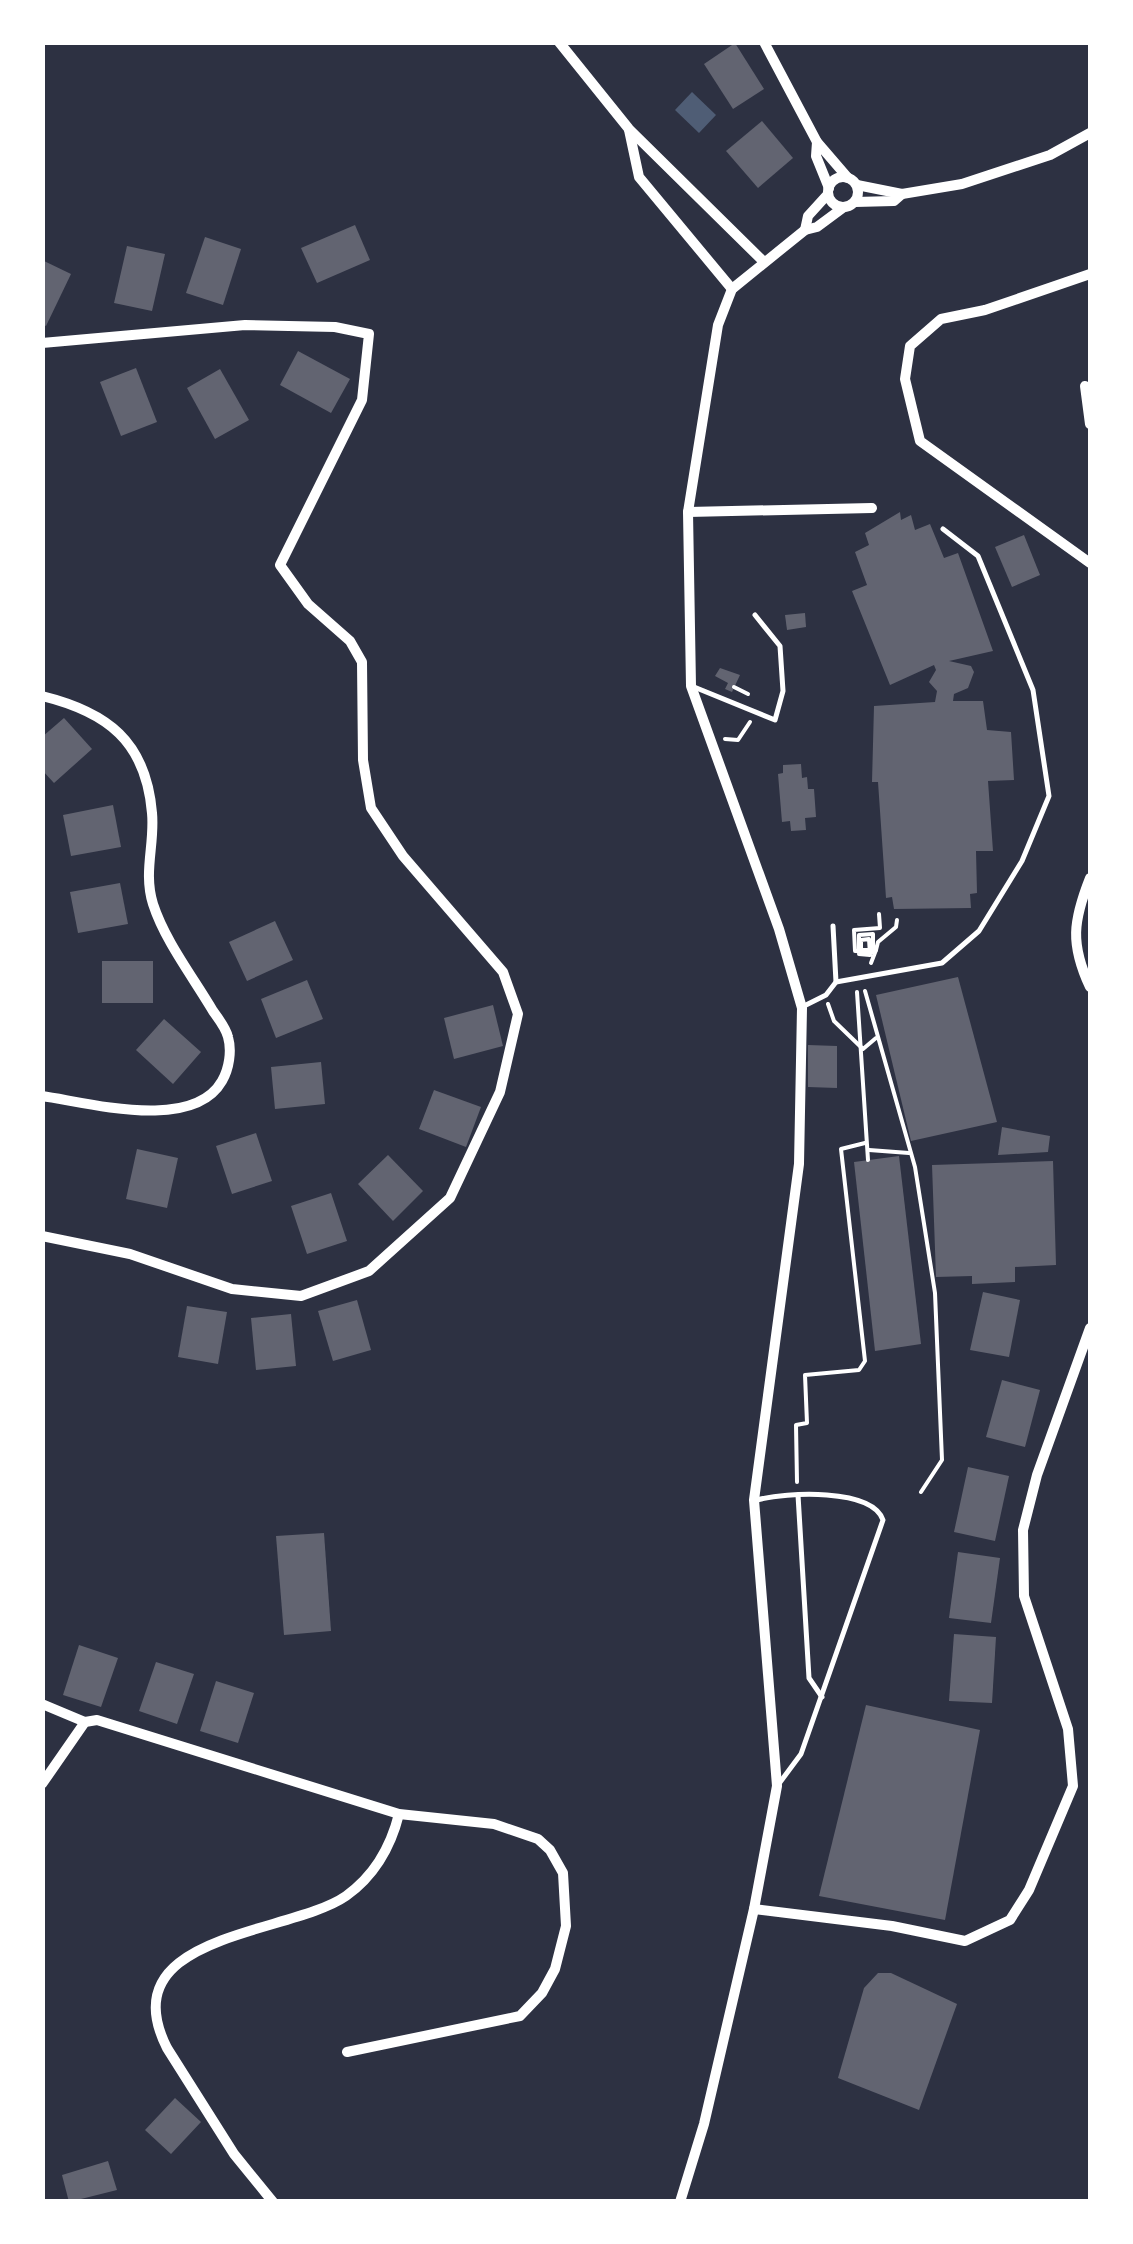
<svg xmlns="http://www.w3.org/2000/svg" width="1133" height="2244" viewBox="0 0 1133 2244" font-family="'Alegreya Sans',sans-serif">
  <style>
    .water { fill: #4f5d75 }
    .building { fill: #626471 }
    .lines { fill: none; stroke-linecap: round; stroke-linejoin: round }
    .path { stroke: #fff; stroke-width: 4 }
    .service { stroke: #fff; stroke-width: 5 }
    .minor { stroke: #fff; stroke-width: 10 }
  </style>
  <rect width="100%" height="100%" fill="#2d3142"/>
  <path class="water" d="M692,92L716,115L699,133L675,110Z"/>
  <g class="building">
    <path d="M735,43L764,89L733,109L704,64Z"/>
    <path d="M762,121L793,158L758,188L726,151Z"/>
    <path d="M355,225L370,260L317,283L301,248Z"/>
    <path d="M205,237L241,249L223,305L186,293Z"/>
    <path d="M127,246L165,254L152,311L114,303Z"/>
    <path d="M42,260L71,274L46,326L42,324Z"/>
    <path d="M298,351L350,379L331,413L280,385Z"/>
    <path d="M136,368L157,422L121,436L100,382Z"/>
    <path d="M220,369L249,420L215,439L187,388Z"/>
    <path d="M900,512L901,520L911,515L915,530L930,524L944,558L958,553L993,651L949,661L971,666L974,672L968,688L954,694L953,701H983L987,730L1011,732L1014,780L988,781L993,851H976L977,893L970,894L971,908L894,909L892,897L886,898L878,782H872L874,706L935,702L937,691L929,682L936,670L934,665L890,685L852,591L867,585L855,552L869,545L865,533Z"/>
    <path d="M1024,535L1040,575L1012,587L995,547Z"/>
    <path d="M805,613L806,627L787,630L785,615Z"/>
    <path d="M720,668L740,675L732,692L725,689L728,683L715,676Z"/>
    <path d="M64,718L92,749L54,783L42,770V737Z"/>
    <path d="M801,764L802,778L807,777L808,789H814L816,817L805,818L806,830L791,831L790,821L782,822L778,774L783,773V765Z"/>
    <path d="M113,805L121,847L71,856L63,815Z"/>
    <path d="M120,883L128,924L78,933L70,892Z"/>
    <path d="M275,921L293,960L247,981L229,942Z"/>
    <rect x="102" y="961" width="51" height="42"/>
    <path d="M958,977L997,1122L911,1141L876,995Z"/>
    <path d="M307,980L323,1019L276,1038L261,999Z"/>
    <path d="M493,1005L503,1046L454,1059L444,1018Z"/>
    <path d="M164,1019L201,1052L173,1084L136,1050Z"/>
    <path d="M808,1045L837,1046V1088L808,1087Z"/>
    <path d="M321,1062L325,1104L275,1109L271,1067Z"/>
    <path d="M434,1090L481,1107L466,1147L419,1129Z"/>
    <path d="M1002,1127L1050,1136L1048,1152L998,1155Z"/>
    <path d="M256,1133L272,1181L232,1194L216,1146Z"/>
    <path d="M137,1149L178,1158L167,1208L126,1199Z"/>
    <path d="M388,1155L423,1191L393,1221L358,1184Z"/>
    <path d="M899,1156L921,1344L875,1351L854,1162Z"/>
    <path d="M1053,1161L1056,1265L1015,1267V1282L972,1284V1276L936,1277L932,1165Z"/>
    <path d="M331,1193L347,1241L307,1254L291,1206Z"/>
    <path d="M983,1292L1020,1300L1009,1357L970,1350Z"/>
    <path d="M357,1300L371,1350L333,1361L318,1311Z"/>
    <path d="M187,1306L227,1312L218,1364L178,1357Z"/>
    <path d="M291,1314L296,1366L256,1370L251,1318Z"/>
    <path d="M1002,1380L1040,1390L1025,1447L986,1437Z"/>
    <path d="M968,1467L1009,1476L995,1541L954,1532Z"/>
    <path d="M324,1533L331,1631L284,1635L276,1536Z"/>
    <path d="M958,1552L1000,1558L991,1623L949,1618Z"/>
    <path d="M954,1634L996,1637L992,1703L949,1701Z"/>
    <path d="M79,1645L118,1658L101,1707L63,1695Z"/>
    <path d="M156,1662L194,1674L177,1724L139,1711Z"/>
    <path d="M216,1681L254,1693L238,1743L200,1731Z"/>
    <path d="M866,1705L980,1730L945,1920L819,1896Z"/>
    <path d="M878,1973H891L957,2004L919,2110L838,2078L864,1988Z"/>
    <path d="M175,2098L201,2122L171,2154L145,2130Z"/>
    <path d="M108,2161L117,2190L69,2202L62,2175Z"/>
  </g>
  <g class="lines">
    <g class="path">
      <path d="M734,687L748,694"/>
      <path d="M725,739L738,740L750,722"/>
      <path d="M876,950L878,942L896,927L897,920"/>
      <path d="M871,963L876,950H861V940L869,939L870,955L859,954V935L873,934V952L855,951L854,930L880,928L879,914"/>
      <path d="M865,991L915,1167L935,1293L942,1460L921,1492"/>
      <path d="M857,992L868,1160"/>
      <path d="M828,1004L834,1021L863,1049L876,1038"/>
      <path d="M869,1150L909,1153"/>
      <path d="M797,1482L796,1425L807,1423L805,1375L859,1370L865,1361L841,1149L865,1143"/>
    </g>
    <g class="service">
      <path d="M694,687L775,720L783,691L780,646L755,615"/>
      <path d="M836,982L942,963L979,931L1022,861L1049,796L1033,690L978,556L943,529"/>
      <path d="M804,1006L826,995L836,982L833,926"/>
      <path d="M798,1495L809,1678L822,1697"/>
      <path d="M757,1500C786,1492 872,1488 883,1520L801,1754L778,1785"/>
    </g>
    <g class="minor">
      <path d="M559,42L629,129L764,262"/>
      <path d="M764,42L817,142L848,178"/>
      <path d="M629,130L639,177L732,289"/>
      <path d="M817,142L816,156L829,188"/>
      <circle cx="843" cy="192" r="15"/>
      <path d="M857,185L902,194"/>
      <path d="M855,202L894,201L902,194L962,184L1050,155L1090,133"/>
      <path d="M805,230L808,216L828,194"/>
      <path d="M1090,274L985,310L941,319L910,346L905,379L920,441L1090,563"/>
      <path d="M42,343L245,325L335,327L369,334L362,400L280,565L308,604L350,641L362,662L363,760L371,808L403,856L503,972L518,1014L500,1092L450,1198L369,1271L301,1296L232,1289L130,1254L42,1236"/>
      <path d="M1085,386L1090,424"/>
      <path d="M688,512L872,508"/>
      <path d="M42,696C107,712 146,741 152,813C155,844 143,872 153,904C165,941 193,977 213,1011C218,1018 226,1028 228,1037C232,1051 229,1069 222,1081C193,1132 90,1103 42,1096"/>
      <path d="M1090,878C1073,921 1070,944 1090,987"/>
      <path d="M42,1704L85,1722"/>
      <path d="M42,1784L85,1722L97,1720L399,1814L494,1824L538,1839L550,1850L563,1873L566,1926L555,1969L542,1993L520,2016L347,2052"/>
      <path d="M754,1909L892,1926L965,1941L1010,1920L1029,1890L1073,1786L1068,1729L1024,1596L1023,1530L1037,1475L1090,1328"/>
      <path d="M273,2202L234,2154L167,2048C109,1933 290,1935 346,1896C374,1876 391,1846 399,1814"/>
      <path d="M680,2202L704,2124L754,1909L777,1786L754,1500L799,1164L802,1008L779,929L691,686L688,512L718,325L732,289L805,230L817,227L844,207"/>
    </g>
  </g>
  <rect width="1133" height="2244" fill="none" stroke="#ffffff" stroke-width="90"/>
</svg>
